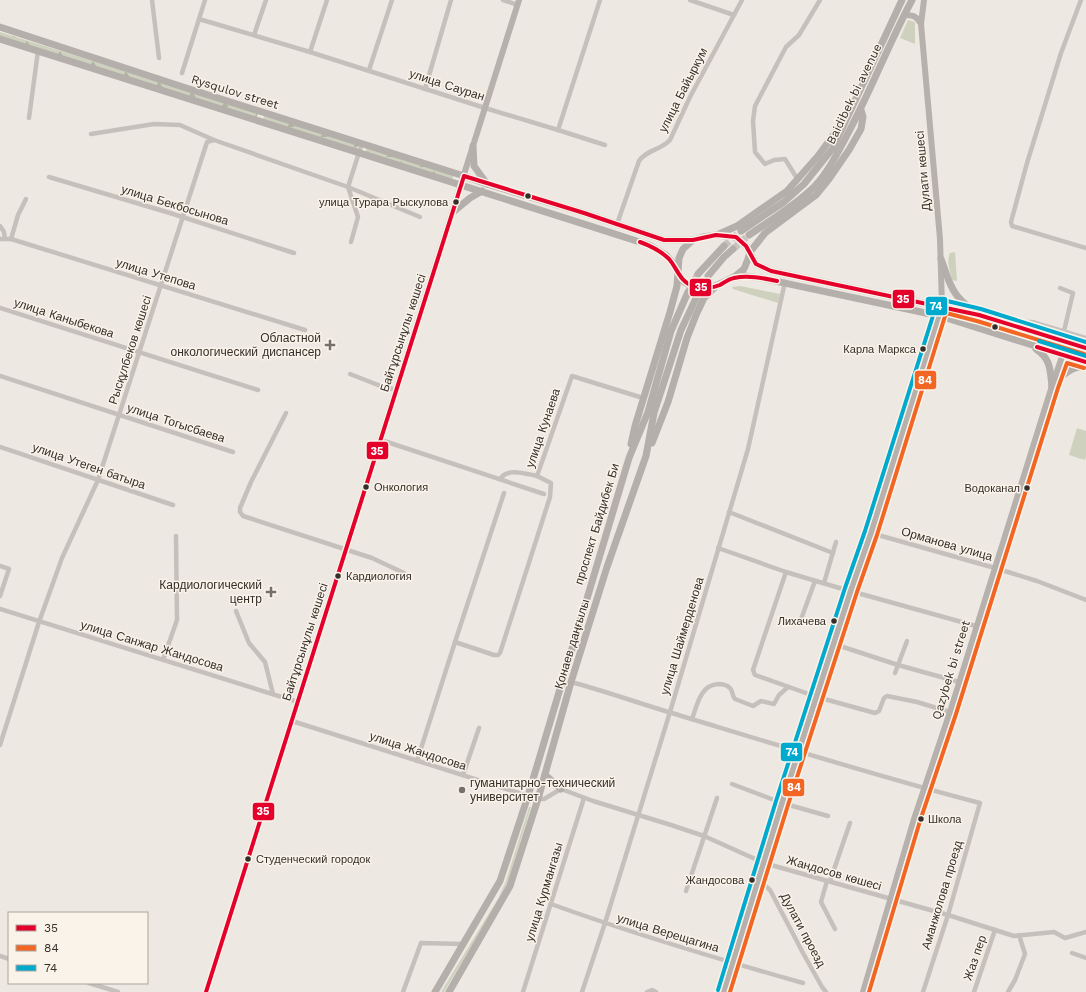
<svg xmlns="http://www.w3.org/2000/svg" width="1086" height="992" viewBox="0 0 1086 992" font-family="'Work Sans',sans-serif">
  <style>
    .green { fill: #cdd1bd }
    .forest { fill: url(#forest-firs) }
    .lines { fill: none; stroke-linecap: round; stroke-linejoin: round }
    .primary-tunnel { stroke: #c8c3bd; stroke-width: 7; stroke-dasharray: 7 3.5; stroke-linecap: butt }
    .street { stroke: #c5c0bb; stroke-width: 4.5 }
    .secondary { stroke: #b6b1ac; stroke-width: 6 }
    .primary { stroke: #b4afaa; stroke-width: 7 }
    .bus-1-casing { stroke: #f9f3ea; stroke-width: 7 }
    .bus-2-casing { stroke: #f9f3ea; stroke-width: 7 }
    .bus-3-casing { stroke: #f9f3ea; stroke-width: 7 }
    .bus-1 { stroke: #e4002b; stroke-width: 4 }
    .bus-2 { stroke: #f26522; stroke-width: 4 }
    .bus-3 { stroke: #00a9ce; stroke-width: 4 }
    .bus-dot { fill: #362e29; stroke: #f9f3ea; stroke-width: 1.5 }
    .poi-dot { fill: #766f6a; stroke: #f9f3ea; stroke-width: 1.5 }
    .labels { text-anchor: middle; stroke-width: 3; stroke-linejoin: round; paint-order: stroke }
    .bus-label { font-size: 11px; fill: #362e29; stroke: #f9f3ea; text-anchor: end }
    .street-label { font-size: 12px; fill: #362e29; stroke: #f9f3ea }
    .poi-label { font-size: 12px; fill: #362e29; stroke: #f9f3ea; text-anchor: end }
    .line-badge { stroke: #f9f3ea; stroke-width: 1.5 }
    .badge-label { font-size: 11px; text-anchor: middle; font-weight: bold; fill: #fff }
  </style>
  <defs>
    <pattern id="forest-firs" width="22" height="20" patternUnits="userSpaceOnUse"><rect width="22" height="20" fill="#cdd1bd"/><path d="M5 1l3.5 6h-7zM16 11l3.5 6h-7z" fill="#b1b4a2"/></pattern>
  </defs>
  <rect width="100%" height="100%" fill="#ede8e2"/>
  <g class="green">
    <path d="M908,20L915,22V44L900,38Z"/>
    <path d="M955,252L957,281L952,280C950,271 946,262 950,253Z"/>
    <path d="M740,286L780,294L778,303L733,289L732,287Z"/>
    <path d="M955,311L1061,344L1059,348L954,315Z"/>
    <path d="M1077,428L1086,431V456L1085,460L1069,455Z"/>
    <path d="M529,807H531L508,881L500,898L444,992H441L499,897L506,881Z"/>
  </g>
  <g class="forest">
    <path d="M0,32L258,113L256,118L0,37Z"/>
    <path d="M265,115L358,145L357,149L263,119Z"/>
    <path d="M367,148L454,175L452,179L365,152Z"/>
  </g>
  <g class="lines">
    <g class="primary-tunnel">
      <path d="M724,246L741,231"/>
      <path d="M733,249L749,235"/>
      <path d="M689,290L698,274"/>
    </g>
    <g class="street">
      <path d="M152,0L159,58"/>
      <path d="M503,0L518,5"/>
      <path d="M690,0L734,15"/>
      <path d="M1081,0L1061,53L1027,163L1011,222L1012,226L1086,248"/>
      <path d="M199,19L310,52L485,108L558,130L600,0"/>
      <path d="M254,35L266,0"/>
      <path d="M310,52L327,0"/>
      <path d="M369,70L392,0"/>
      <path d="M182,73L205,0"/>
      <path d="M425,89L451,0"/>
      <path d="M29,118L38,51"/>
      <path d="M558,130L605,145"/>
      <path d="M91,134L154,124L180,125L214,140"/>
      <path d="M49,177L170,213L294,253"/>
      <path d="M798,180L785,159L774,160L765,164L755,152L753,121L755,106L786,47L799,35L820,0"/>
      <path d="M617,224L639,161C646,150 661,150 670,140L690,97L742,0"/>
      <path d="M0,226L4,232L5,239"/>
      <path d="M0,239H11L305,330"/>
      <path d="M11,239L18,215L26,199"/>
      <path d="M351,242L358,217L348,187L420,217"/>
      <path d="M1060,288L1073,293L1064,331"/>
      <path d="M0,308L258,390"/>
      <path d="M1015,326L1024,322H1032L1086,338"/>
      <path d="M350,374L378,385L396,390"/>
      <path d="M0,376L233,452"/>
      <path d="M286,413L251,482L240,508V512L243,516L372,558L404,573"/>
      <path d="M381,440L544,494"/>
      <path d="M0,447L173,505"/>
      <path d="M500,479C508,467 526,474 537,476L572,376L643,398"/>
      <path d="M729,512L833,553"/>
      <path d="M871,533L995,568L1037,581L1086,600"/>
      <path d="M718,548L786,572L836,587L976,626"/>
      <path d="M0,566L9,569L0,596"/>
      <path d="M786,572L753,670L755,675L817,697L875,713L879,711L884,698L887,696L917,702L950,712"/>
      <path d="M824,583L836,542"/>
      <path d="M0,609L298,702"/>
      <path d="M236,611L249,643L265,662L273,694"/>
      <path d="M800,622L815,581"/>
      <path d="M455,642L504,493"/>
      <path d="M834,644L898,665L959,682"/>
      <path d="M163,660L177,620L176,536"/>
      <path d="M895,673L907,641"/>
      <path d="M571,682C605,691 638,703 672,713C774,744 876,776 980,803L948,915L923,992"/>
      <path d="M692,719C697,706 700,685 718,684C722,684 727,685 730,688C733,691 732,696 735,699L753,706L761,701L774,704L779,695L788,687"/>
      <path d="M292,721L538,799H544L561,789L593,801L671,825L704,836L764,863L948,915L1014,936L1054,932L1065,938L1086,932"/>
      <path d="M0,745L39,622L62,558L98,480L207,142L214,140L348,187L362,143"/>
      <path d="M417,761L455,642L494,655H498L500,653L550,497L551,483L537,476"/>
      <path d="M463,775L479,728"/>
      <path d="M732,784L782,803L828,816"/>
      <path d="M759,880L770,890L803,953L822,987L826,992"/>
      <path d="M827,881L821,902L835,929"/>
      <path d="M830,881L850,823"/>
      <path d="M686,891L717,798"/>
      <path d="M551,904C634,934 718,959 803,983"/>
      <path d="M1072,953L1086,958"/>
      <path d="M0,956L9,959"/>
      <path d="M89,983L118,992"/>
      <path d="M403,992L421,943L463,944"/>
      <path d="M523,992L584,798"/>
      <path d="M582,992L605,923L670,712L748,449L785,282"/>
      <path d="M647,992L652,990L656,992"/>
      <path d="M974,992L995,930"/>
      <path d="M1008,992L1015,980L1025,954L1019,935"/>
    </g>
    <g class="secondary">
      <path d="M904,15C913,15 917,16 921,24"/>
      <path d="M206,992L519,0"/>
      <path d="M724,992L782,803L851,590L871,533L942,306L940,239L921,24L924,0"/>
      <path d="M863,992L914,819L950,712L1052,386L1067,342"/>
    </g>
    <g class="primary">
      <path d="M0,27L180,86L464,176L487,184L584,213L664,240H693L703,237L716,235L736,237L746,246L756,264L771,271L979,315L1086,348"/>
      <path d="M0,39C216,108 433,175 649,245L666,255L673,263L681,278L684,282L695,287L716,286L732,278L745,276L761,278L940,316L1086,362"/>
      <path d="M473,146L474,166L487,184"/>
      <path d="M453,212L470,198L482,191"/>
      <path d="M741,231L784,202L804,184L833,148L902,0"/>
      <path d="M719,234L737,226L787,191L818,156L840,126"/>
      <path d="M749,235C771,220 796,205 815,186C828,172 837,154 846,137C870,93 888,45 912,0"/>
      <path d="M941,259C946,272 950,289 960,299C965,305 972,309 978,314"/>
      <path d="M698,274L724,246"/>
      <path d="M708,276L724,257L733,249"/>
      <path d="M733,278L744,269L748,259L750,252L765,233L816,195L829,179L849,150L861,129L863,117L861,110"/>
      <path d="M1036,349C1051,359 1050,370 1052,386"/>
      <path d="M1052,386C1062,376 1071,366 1086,366"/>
      <path d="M652,443L668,402L687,338L696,315L704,298L716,286"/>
      <path d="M631,444L635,426L670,312L677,286L679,258L683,249L693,240"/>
      <path d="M545,775L561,789"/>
      <path d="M435,992L500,881L528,796L629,458L648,412L671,331L688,292"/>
      <path d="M449,992L510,886L538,799L571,682L607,567L646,456L654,413L681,330L698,294"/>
    </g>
    <defs>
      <g id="bus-1">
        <path d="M640,242C651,246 661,251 669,259C677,268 680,282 693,286C701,289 713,288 720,285C725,282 729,279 734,278C748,275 763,278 777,281"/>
        <path d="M1037,347L1086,362"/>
        <path d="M206,992L464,176L584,213L664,240H693L716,235L736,237L746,246L756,264L771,271L979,315L1086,348"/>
      </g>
      <g id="bus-2">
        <path d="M730,992L788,805L857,592L877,535L946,313L977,321L1084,354"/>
        <path d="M869,992L920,821L956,714L1058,388L1067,363L1084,368"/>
      </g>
      <g id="bus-3">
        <path d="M1039,341L1086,356"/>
        <path d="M718,990L776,801L845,588L865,531L937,303L939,301L943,300L981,309L1086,342"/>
      </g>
    </defs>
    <use href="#bus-1" class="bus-1-casing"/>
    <use href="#bus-2" class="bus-2-casing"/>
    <use href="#bus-3" class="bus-3-casing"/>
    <use href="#bus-1" class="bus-1"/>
    <use href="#bus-2" class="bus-2"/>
    <use href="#bus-3" class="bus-3"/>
  </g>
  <g class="bus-dot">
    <circle cx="528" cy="196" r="3.5"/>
    <circle cx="456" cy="202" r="3.5"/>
    <circle cx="995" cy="327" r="3.5"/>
    <circle cx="923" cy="349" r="3.5"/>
    <circle cx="366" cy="487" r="3.5"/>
    <circle cx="1027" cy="488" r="3.5"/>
    <circle cx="338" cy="576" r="3.5"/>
    <circle cx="834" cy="621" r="3.5"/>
    <circle cx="921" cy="819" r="3.5"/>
    <circle cx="248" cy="859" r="3.5"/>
    <circle cx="752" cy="880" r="3.5"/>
  </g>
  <g class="poi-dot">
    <path d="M328 339h4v4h4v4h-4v4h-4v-4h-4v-4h4z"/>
    <path d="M269 586h4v4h4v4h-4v4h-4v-4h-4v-4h4z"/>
    <circle cx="462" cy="790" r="4"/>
  </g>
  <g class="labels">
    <g class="bus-label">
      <text x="448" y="206">улица Турара Рыскулова</text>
      <text x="916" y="353">Карла Маркса</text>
      <text x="374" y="491" text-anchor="start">Онкология</text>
      <text x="1020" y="492">Водоканал</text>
      <text x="346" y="580" text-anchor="start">Кардиология</text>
      <text x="826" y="625">Лихачева</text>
      <text x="928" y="823" text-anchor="start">Школа</text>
      <text x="256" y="863" text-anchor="start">Студенческий городок</text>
      <text x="744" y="884">Жандосова</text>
    </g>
    <g class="street-label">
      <text transform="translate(447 85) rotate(18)" y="4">улица Сауран</text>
      <text transform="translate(683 90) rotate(-63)" y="4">улица Байыркум</text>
      <text transform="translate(235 92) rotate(17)" y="4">Rysqulov street</text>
      <text transform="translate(854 94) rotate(-64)" y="4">Baidibek bi avenue</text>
      <text transform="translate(923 171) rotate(-95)" y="4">Дулати көшесі</text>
      <text transform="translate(175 205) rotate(17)" y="4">улица Бекбосынова</text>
      <text transform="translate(156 274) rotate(17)" y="4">улица Утепова</text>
      <text transform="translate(64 318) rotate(18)" y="4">улица Каныбекова</text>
      <text transform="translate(403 333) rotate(-72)" y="4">Байтұрсынұлы көшесі</text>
      <text transform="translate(130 350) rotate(-72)" y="4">Рысқұлбеков көшесі</text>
      <text transform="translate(176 423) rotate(18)" y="4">улица Тогысбаева</text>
      <text transform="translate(543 428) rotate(-71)" y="4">улица Кунаева</text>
      <text transform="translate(89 466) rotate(19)" y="4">улица Утеген батыра</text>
      <text transform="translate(597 524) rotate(-73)" y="4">проспект Байдибек Би</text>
      <text transform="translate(947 544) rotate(16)" y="4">Орманова улица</text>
      <text transform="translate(682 636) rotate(-73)" y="4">улица Шаймерденова</text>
      <text transform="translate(305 642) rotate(-72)" y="4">Байтұрсынұлы көшесі</text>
      <text transform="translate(572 644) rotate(-73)" y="4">Қонаев даңғылы</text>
      <text transform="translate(152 646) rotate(17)" y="4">улица Санжар Жандосова</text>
      <text transform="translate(951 670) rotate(-73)" y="4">Qazybek bi street</text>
      <text transform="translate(418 751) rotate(18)" y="4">улица Жандосова</text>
      <text transform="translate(834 873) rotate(16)" y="4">Жандосов көшесі</text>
      <text transform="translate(544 892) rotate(-73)" y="4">улица Курмангазы</text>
      <text transform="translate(942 895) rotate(-73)" y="4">Аманжолова проезд</text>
      <text transform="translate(803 930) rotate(62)" y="4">Дулати проезд</text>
      <text transform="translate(668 933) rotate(17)" y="4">улица Верещагина</text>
      <text transform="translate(975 958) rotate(-71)" y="4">Жаз пер</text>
    </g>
    <g class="poi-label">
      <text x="321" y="342">Областной<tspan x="321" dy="14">онкологический диспансер</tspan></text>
      <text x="262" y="589">Кардиологический<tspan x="262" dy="14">центр</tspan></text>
      <text x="470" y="787" text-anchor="start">гуманитарно-технический<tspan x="470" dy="14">университет</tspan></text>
    </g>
  </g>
  <g class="line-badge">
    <rect x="689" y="278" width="23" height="19" rx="4" fill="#e4002b"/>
    <rect x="892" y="289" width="23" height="20" rx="4" fill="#e4002b"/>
    <rect x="925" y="296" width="23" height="20" rx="4" fill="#00a9ce"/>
    <rect x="914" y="370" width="23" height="20" rx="4" fill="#f26522"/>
    <rect x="366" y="441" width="23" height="19" rx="4" fill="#e4002b"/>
    <rect x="780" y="742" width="23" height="20" rx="4" fill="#00a9ce"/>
    <rect x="782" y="778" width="23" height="19" rx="4" fill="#f26522"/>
    <rect x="252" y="802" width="23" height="19" rx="4" fill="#e4002b"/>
  </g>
  <g class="badge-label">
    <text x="701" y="291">35</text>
    <text x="903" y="303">35</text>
    <text x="936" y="310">74</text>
    <text x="925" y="384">84</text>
    <text x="377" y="455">35</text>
    <text x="792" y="756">74</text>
    <text x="794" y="791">84</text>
    <text x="263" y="815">35</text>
  </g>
  <rect x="8" y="912" width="140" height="72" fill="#f9f3ea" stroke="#aba49d"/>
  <rect x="16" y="925" width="20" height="6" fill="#e4002b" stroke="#aba49d"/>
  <text x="44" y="932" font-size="12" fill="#362e29">35</text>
  <rect x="16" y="945" width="20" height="6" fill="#f26522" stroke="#aba49d"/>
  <text x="44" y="952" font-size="12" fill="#362e29">84</text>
  <rect x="16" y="965" width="20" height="6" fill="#00a9ce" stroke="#aba49d"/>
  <text x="44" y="972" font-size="12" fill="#362e29">74</text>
</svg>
